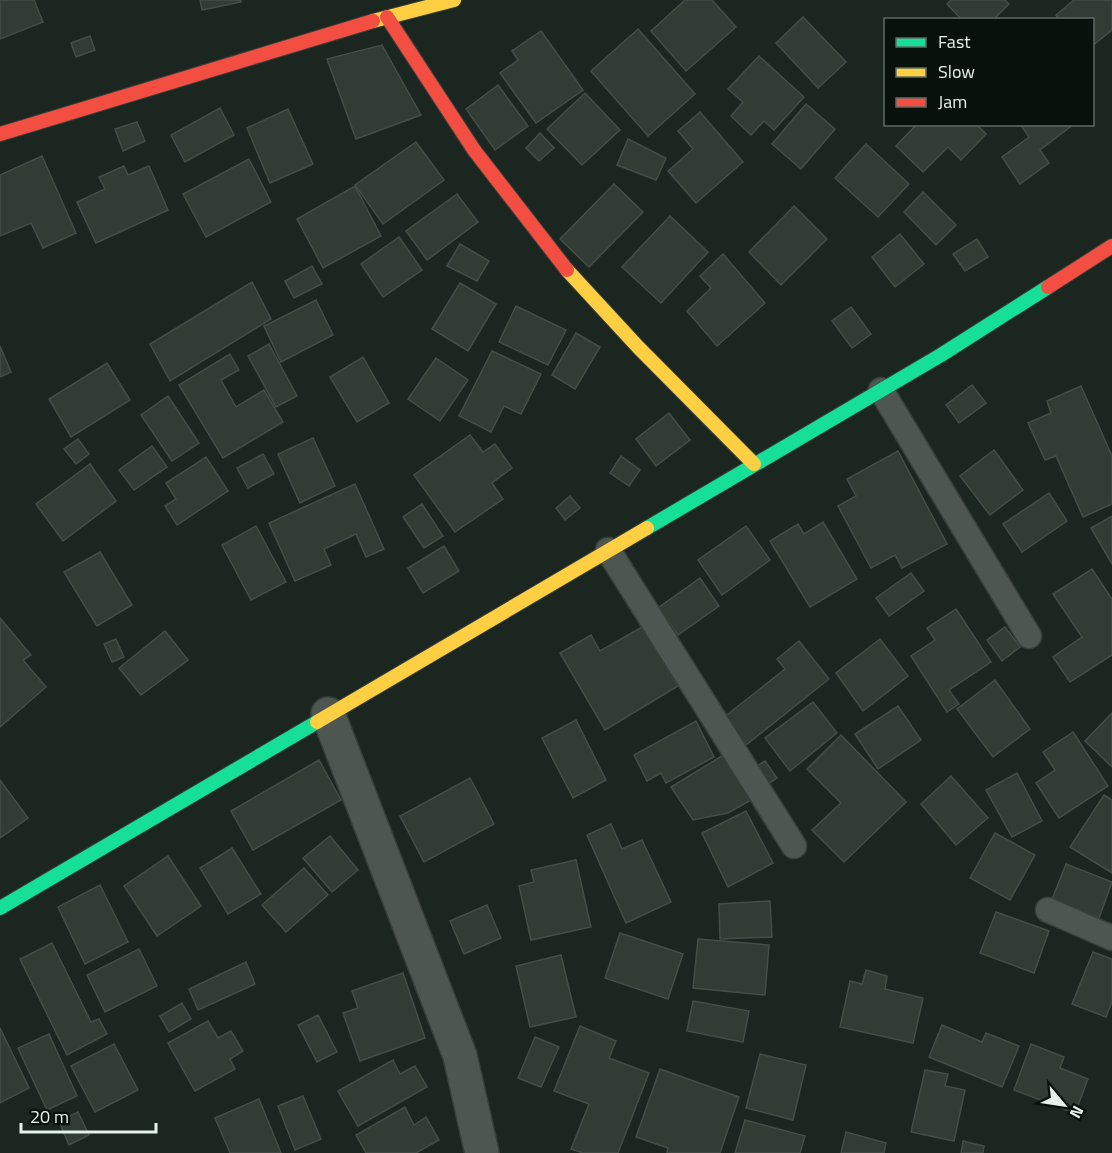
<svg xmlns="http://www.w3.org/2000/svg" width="1112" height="1153" viewBox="0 0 1112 1153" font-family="'Titillium Web',sans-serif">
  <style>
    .building { fill: #313c35; stroke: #444e48; stroke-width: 1.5 }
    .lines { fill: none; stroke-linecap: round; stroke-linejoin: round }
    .lane-casing { stroke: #363f3a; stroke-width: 27 }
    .street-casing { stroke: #363f3a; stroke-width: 36 }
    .fast-casing { stroke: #363f3a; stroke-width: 16 }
    .slow-casing { stroke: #363f3a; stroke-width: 16 }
    .jam-casing { stroke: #363f3a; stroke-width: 16 }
    .lane { stroke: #4d5650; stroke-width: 24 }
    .street { stroke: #4d5650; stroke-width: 33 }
    .fast { stroke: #16e098; stroke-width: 14 }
    .slow { stroke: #ffcf43; stroke-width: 14 }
    .jam { stroke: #f24e42; stroke-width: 14 }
  </style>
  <rect width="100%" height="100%" fill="#1a261f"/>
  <g class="building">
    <path d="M0,0H34L43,22L0,39Z"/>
    <path d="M200,0H241V2L202,10Z"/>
    <path d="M685,0H712L736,27L686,71L651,31Z"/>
    <path d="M951,0H1005L1009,4L993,20H962L947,4Z"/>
    <path d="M1074,0H1112V30L1092,46V20H1060L1056,15Z"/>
    <path d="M803,17L846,62L818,88L776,43Z"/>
    <path d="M638,29L695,94L648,136L591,71Z"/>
    <path d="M541,31L583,90L536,123L500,73L518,60L512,51Z"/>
    <path d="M90,36L95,50L76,57L71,43Z"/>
    <path d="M382,45L421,115L356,139L327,59Z"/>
    <path d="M759,56L804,97L774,130L764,121L751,135L731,116L743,102L728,89Z"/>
    <path d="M498,85L528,126L495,150L466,109Z"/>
    <path d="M585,93L620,130L582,165L547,129Z"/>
    <path d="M806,104L835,129L801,169L772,144Z"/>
    <path d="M220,108L234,135L185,162L171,135Z"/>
    <path d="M288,109L313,164L270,183L247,128Z"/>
    <path d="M700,112L743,162L696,203L668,171L693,149L678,131Z"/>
    <path d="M137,122L145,141L123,151L115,129Z"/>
    <path d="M917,124H976L986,134L961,160L948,147L923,172L896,146Z"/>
    <path d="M1020,124H1074L1040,150L1049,163L1020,184L1002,157L1029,137Z"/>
    <path d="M540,133L554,148L539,161L526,148Z"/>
    <path d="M628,139L666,158L656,180L617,165Z"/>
    <path d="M416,142L444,180L383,224L355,185Z"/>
    <path d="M866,144L909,184L878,217L835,178Z"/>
    <path d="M42,156L76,233L43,248L31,223L0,236V175Z"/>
    <path d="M249,159L271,202L206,237L183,194Z"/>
    <path d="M124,166L128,175L149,166L168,210L96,243L77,202L105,189L99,177Z"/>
    <path d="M614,184L643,212L589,267L560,239Z"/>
    <path d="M355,186L381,236L323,268L297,219Z"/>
    <path d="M923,192L956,225L936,245L904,212Z"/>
    <path d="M457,194L478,222L427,260L406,231Z"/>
    <path d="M794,206L827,239L781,285L749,252Z"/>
    <path d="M670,216L708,252L661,303L622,267Z"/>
    <path d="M900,234L924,264L895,287L872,257Z"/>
    <path d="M399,237L422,270L383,297L361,264Z"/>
    <path d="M977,239L988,257L965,271L953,254Z"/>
    <path d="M460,244L489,261L477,281L447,266Z"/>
    <path d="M723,254L765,303L717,346L687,311L711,288L700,276Z"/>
    <path d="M312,266L322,284L294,298L285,281Z"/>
    <path d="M252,282L271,319L170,381L150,344Z"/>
    <path d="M460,283L496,304L468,351L432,329Z"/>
    <path d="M316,300L333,335L281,362L264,326Z"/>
    <path d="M516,306L566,330L548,365L499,342Z"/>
    <path d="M851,307L871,334L852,348L832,321Z"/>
    <path d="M576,333L600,347L575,389L552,375Z"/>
    <path d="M269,344L297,396L276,407L248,356Z"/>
    <path d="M0,346L11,372L0,377Z"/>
    <path d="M492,351L541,374L521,414L504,406L491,432L459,416Z"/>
    <path d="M230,354L239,370L221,380L236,407L264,390L283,422L223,458L179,385Z"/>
    <path d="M363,357L389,403L357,422L330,377Z"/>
    <path d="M436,358L468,380L440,421L408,399Z"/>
    <path d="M107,363L130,400L71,437L49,399Z"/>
    <path d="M972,385L986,403L959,423L946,405Z"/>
    <path d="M1081,386L1112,456V504L1083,517L1056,456L1045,460L1028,423L1051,413L1047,401Z"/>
    <path d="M168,396L199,443L172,461L141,415Z"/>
    <path d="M669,413L690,440L656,466L636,439Z"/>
    <path d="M470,435L483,452L495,444L512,468L492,483L503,499L455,532L414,475Z"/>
    <path d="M313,438L335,486L300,503L278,454Z"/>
    <path d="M78,439L89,454L76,464L64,449Z"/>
    <path d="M152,446L167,467L134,490L119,470Z"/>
    <path d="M994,450L1023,490L990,515L960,476Z"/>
    <path d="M898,451L947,544L902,568L895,555L871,568L838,506L856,496L847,479Z"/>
    <path d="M263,454L274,474L248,488L237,468Z"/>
    <path d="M621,456L640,470L629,486L610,473Z"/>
    <path d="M206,457L228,491L177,525L165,506L176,499L166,483Z"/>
    <path d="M90,464L116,501L63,541L36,504Z"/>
    <path d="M355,484L384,549L366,557L356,534L324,549L331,565L295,581L269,523Z"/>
    <path d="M1049,493L1067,521L1022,552L1003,524Z"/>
    <path d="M570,496L580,508L565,520L556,508Z"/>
    <path d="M422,504L443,536L424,548L403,517Z"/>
    <path d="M1112,516V564L1091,528Z"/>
    <path d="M823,522L857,579L810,607L770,541L798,524L804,534Z"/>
    <path d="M256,526L286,582L251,600L222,545Z"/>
    <path d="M746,526L770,560L722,595L698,560Z"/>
    <path d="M444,546L459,571L423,593L408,568Z"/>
    <path d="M100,552L132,605L97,626L64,572Z"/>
    <path d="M1092,569L1112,599V655L1070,682L1053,657L1082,637L1053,594Z"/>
    <path d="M911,573L924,591L889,616L876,598Z"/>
    <path d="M700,578L719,606L678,635L658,608Z"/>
    <path d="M956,609L991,662L949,690L959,704L947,712L911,656L935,640L927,628Z"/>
    <path d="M0,618L31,655L23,660L46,687L0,727Z"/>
    <path d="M642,627L678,686L605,730L560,653L591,635L600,651Z"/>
    <path d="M1005,627L1020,647L1002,661L987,640Z"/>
    <path d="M165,631L188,660L141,695L119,668Z"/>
    <path d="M116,639L124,657L112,662L104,644Z"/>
    <path d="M880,639L908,676L863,711L836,673Z"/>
    <path d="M799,641L829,679L746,745L723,718L785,669L777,659Z"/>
    <path d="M995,680L1030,729L993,757L957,709Z"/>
    <path d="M813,702L837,733L790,771L765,738Z"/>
    <path d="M898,706L921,740L878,769L855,734Z"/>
    <path d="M1112,713V767L1085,741Z"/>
    <path d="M576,720L606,780L573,798L542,738Z"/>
    <path d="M696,721L714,757L666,783L661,773L647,781L634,755Z"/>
    <path d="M1073,732L1108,786L1059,818L1036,783L1055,770L1043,752Z"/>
    <path d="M841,735L906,802L844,862L812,830L841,803L807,769Z"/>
    <path d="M730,751L760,795L728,813L693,820L671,787Z"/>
    <path d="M319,760L341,800L253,850L231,811Z"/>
    <path d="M765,761L777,778L762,788L751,770Z"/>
    <path d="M1017,773L1042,821L1012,837L986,790Z"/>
    <path d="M951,776L988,818L956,845L921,804Z"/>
    <path d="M470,778L494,824L424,862L400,816Z"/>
    <path d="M0,780L28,818L0,838Z"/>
    <path d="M1104,795L1112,800V873L1070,847Z"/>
    <path d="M746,811L773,863L728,887L702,833Z"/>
    <path d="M611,824L622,849L642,840L671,902L626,923L587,835Z"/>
    <path d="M995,833L1035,855L1010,900L970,878Z"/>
    <path d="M330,836L358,870L332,892L303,858Z"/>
    <path d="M232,848L261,894L228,914L200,868Z"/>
    <path d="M168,856L201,906L157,936L124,886Z"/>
    <path d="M576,860L591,927L531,940L519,886L534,882L531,870Z"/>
    <path d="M1066,864L1112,882L1099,918L1052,899Z"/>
    <path d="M304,868L328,895L286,932L262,905Z"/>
    <path d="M100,885L128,942L85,964L58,907Z"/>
    <path d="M770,901L772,937L720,939L719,904Z"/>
    <path d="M487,905L501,938L464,954L450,921Z"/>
    <path d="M996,912L1049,931L1034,973L980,953Z"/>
    <path d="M620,933L683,954L668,999L605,978Z"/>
    <path d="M698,939L769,945L765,995L693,988Z"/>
    <path d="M52,943L91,1022L99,1019L107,1034L67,1055L20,959Z"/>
    <path d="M139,949L157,986L105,1012L87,975Z"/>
    <path d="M1093,952L1112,959V1002L1106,1017L1072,1004Z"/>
    <path d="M561,955L576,1017L530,1027L516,966Z"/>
    <path d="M246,962L255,984L198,1010L189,989Z"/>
    <path d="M866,970L887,976L885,989L923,998L913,1043L840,1027L850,981L862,984Z"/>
    <path d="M403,973L425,1038L360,1061L343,1013L358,1008L352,991Z"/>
    <path d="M693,1001L749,1011L743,1042L687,1031Z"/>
    <path d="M182,1003L191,1019L169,1032L160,1016Z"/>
    <path d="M318,1015L337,1052L317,1062L298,1025Z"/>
    <path d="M208,1021L218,1038L231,1031L243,1051L230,1059L235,1069L195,1091L168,1043Z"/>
    <path d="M942,1025L982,1042L986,1033L1019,1046L1002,1087L929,1057Z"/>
    <path d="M580,1026L616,1041L609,1058L649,1073L618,1153H583L571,1149L589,1104L554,1091Z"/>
    <path d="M0,1028L29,1088L0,1103Z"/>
    <path d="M49,1034L77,1096L47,1110L18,1048Z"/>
    <path d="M535,1037L559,1047L541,1087L518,1078Z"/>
    <path d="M114,1044L138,1090L95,1112L71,1066Z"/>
    <path d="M1031,1044L1064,1057L1060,1068L1088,1079L1075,1113L1014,1090Z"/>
    <path d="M760,1054L806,1065L793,1120L746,1108Z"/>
    <path d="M393,1060L400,1074L415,1066L427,1087L358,1126L338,1091Z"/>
    <path d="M660,1069L739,1097L720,1153H667L668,1148L636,1137Z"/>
    <path d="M925,1070L948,1074L945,1086L965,1090L954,1141L911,1132Z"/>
    <path d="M303,1096L321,1139L295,1150L278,1106Z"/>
    <path d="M259,1099L281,1153H230L215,1118Z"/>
    <path d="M405,1107L414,1125L426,1117L439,1140L416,1153H366L356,1135Z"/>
    <path d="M78,1112L89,1135L69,1145L59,1121Z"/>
    <path d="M745,1120L805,1136L800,1153H735Z"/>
    <path d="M846,1132L886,1143L884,1153H841Z"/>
    <path d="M963,1141L984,1146L983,1153H961Z"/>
  </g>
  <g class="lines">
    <defs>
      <g id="lane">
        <path d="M881,390L1029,636"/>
        <path d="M608,550L794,846"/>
        <path d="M1048,910L1112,938"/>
      </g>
      <path id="street" d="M328,714L460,1056L482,1153"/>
      <g id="fast">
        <path d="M647,528L941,355L1048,287"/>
        <path d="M0,908L317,722"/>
      </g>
      <g id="slow">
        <path d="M373,21L454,0"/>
        <path d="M567,270L638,347L754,464"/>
        <path d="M317,722L647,528"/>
      </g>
      <g id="jam">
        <path d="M387,17L474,150L567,270"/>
        <path d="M0,134L373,21"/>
        <path d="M1048,287L1112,246"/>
      </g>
    </defs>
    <use href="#lane" class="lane-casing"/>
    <use href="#street" class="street-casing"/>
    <use href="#fast" class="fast-casing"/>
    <use href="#slow" class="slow-casing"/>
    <use href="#jam" class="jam-casing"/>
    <use href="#lane" class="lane"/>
    <use href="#street" class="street"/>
    <use href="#fast" class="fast"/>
    <use href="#slow" class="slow"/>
    <use href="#jam" class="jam"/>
  </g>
  <rect x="884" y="18" width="210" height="108" fill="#08110b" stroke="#606b64" stroke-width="1.5"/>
  <rect x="896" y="38" width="30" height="9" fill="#16e098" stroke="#606b64" stroke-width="1.5"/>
  <text x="938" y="48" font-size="18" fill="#e4f2e9">Fast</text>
  <rect x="896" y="68" width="30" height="9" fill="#ffcf43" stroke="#606b64" stroke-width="1.5"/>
  <text x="938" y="78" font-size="18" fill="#e4f2e9">Slow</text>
  <rect x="896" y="98" width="30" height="9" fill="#f24e42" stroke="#606b64" stroke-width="1.5"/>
  <text x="938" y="108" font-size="18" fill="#e4f2e9">Jam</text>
  <g transform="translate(1064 1105) rotate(119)" stroke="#08110b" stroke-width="4.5" paint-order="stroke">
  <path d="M0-4.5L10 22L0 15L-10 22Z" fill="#e4f2e9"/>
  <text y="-9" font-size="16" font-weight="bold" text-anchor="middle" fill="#e4f2e9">N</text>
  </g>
  <path d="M21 1123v9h135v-9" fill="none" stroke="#e4f2e9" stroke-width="3"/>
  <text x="30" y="1123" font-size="18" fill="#e4f2e9" stroke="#08110b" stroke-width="4.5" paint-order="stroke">20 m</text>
</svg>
